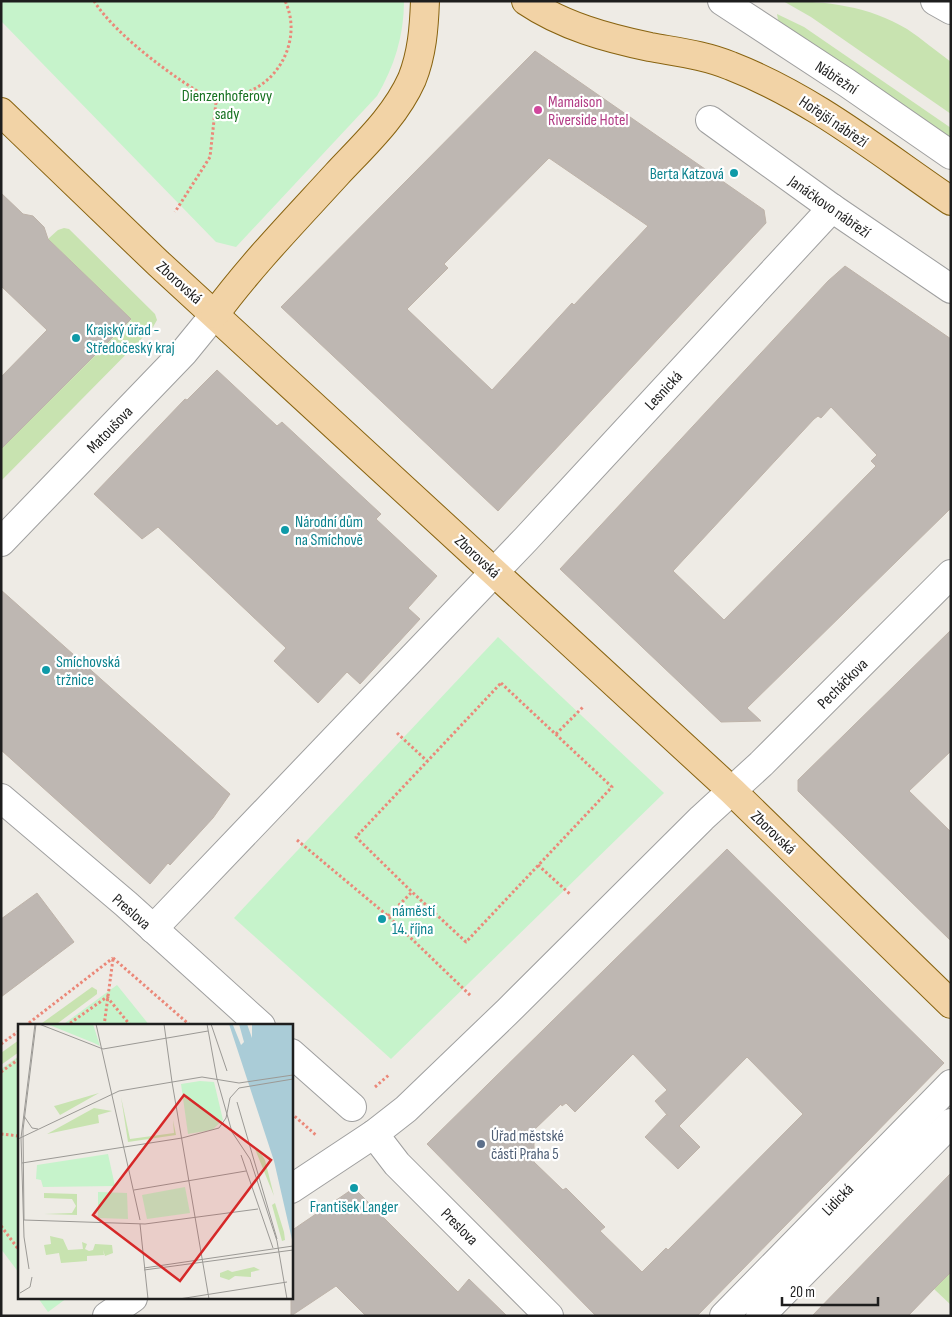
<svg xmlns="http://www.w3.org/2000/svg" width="952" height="1317" viewBox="0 0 952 1317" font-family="'Sofia Sans Condensed',sans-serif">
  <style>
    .grass { fill: #c8e3b0 }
    .park { fill: #c6f3cb }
    .building { fill: #beb7b2; stroke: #beb3a9; fill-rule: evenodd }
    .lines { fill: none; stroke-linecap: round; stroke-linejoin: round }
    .minor-casing { stroke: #9f9f9f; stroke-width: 30 }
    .major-casing { stroke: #886310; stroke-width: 30 }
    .path { stroke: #eb8879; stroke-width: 3; stroke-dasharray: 2.5 2.5; stroke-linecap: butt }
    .minor { stroke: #fff; stroke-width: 28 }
    .major { stroke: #f2d3a6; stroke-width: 28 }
    .hotel-dot { fill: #d1479c; stroke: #fff; stroke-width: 2 }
    .culture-dot { fill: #0f9aa8; stroke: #fff; stroke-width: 2 }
    .service-dot { fill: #5c6f8a; stroke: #fff; stroke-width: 2 }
    .labels { text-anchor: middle; stroke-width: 4.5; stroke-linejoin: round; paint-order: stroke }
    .street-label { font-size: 16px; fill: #1e1e1e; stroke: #fff }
    .park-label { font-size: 16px; fill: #177121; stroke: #fff }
    .hotel-label { font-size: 16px; fill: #b23c85; stroke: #fff; text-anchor: start }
    .culture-label { font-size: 16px; fill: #0d838f; stroke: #fff; text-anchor: start }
    .service-label { font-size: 16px; fill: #4e5e75; stroke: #fff; text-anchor: start }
    .inset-road { fill: none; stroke: #9b9995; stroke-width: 1 }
    .view { fill: #d62828; fill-opacity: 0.15; stroke: #d62828; stroke-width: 2.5 }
    .inset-edge { fill: none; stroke: #1e1e1e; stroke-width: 2.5 }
  </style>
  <rect width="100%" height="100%" fill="#eeebe5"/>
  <g class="grass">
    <path d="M783,1C826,1 869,6 907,29C922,39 936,51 951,62V114L811,17Z"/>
    <path d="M777,14L804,27L951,128V140L791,30L778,20Z"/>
    <path d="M64,228L69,229L155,314L157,320L153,327L1,481V449L131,320L48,239L58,230Z"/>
    <path d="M92,987L97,990V994L54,1026H38Z"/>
    <path d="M19,1040V1052L1,1065V1053Z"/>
    <path d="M951,1267V1305L934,1289L945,1277Z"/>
  </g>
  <g class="park">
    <path d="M1,1H404C404,36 394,67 377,96L236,247L216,242L1,21Z"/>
    <path d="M498,637L664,793L391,1059L234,918Z"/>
    <path d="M117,985L150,1026H61Z"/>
    <path d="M19,1056V1273L1,1249V1069Z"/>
    <path d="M38,1298H67L48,1312Z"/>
  </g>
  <g class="building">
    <path d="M535,51L764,210L766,223L498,511L281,307ZM549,158L648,226L574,305L572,303L492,390L407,309L448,268L444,264Z"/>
    <path d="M1,193L23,214L33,216L44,227L48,239L131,319L1,449V377L47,330L1,286Z"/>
    <path d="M845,266L951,339V508L747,708L761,721L721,722L560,569L828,281ZM831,407L877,455L871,461L876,466L724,620L673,571L814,419L818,416L821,418Z"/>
    <path d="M217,370L277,426L282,422L381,514L376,519L437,576L408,608L420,619L360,684L347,672L318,703L274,661L286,648L158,527L142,539L94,494L185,399L187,400Z"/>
    <path d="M1,590L230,794L213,818L170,865L168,863L150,884L1,750Z"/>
    <path d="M951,630V751L909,791L951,832V941L798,791V780Z"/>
    <path d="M727,849L944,1063L697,1316H596L427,1144ZM633,1054L667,1090L655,1101L668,1116L667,1114L645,1137L678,1169L700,1147L679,1126L747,1057L803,1114L668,1250L666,1248L642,1272L600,1231L605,1227L566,1188L563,1190L534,1162V1130L561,1104L562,1106L566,1103L575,1112Z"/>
    <path d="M37,893L74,942L1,997V919Z"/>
    <path d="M951,1173V1272L934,1289L908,1316H812Z"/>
    <path d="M354,1188L458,1292L469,1279L507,1316H366L336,1286L291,1316V1231Z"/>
  </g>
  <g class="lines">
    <defs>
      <g id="minor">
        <path d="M722,1L847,83L951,155"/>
        <path d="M935,1L951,10"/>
        <path d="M710,120L832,208L951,289"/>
        <path d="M1,542L184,352L215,314"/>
        <path d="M1,798L126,904L261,1026"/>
        <path d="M153,929L526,539L832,208"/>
        <path d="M291,1053L352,1107"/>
        <path d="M374,1134L397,1164L549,1316"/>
        <path d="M291,1189L374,1134L406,1109L508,1011L702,818L761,764L951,574"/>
        <path d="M107,1316L133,1298"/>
        <path d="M724,1316L951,1084"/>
        <path d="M760,1316L951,1123"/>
      </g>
      <g id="major">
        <path d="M526,1C563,26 607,38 650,47C677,52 705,55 731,66C813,98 879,152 951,201"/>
        <path d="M1,112L158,263L732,791L951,1004"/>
        <path d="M215,314C252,264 295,220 337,174C364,145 395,117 412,79C422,54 424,28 425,1"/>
      </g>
    </defs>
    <use href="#minor" class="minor-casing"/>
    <use href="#major" class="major-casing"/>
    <g class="path">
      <path d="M94,1C116,36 179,82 216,102L210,157L175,212"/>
      <path d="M216,102C229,98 244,95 256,88C286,71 300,32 285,1"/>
      <path d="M501,683L612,787L466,942L412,892L356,837Z"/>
      <path d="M397,733L427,761"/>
      <path d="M556,734L584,706"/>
      <path d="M297,840L388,916L471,996"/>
      <path d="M538,865L571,895"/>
      <path d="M388,916L412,892"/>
      <path d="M113,958L191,1026"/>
      <path d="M25,1026L113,958"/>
      <path d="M66,1026L107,997L131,1026"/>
      <path d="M104,1026L113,959"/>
      <path d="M1,1044L19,1031"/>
      <path d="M1,1072L19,1059"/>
      <path d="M375,1087L390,1074"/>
      <path d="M291,1113L317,1136"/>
      <path d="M1,1134L19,1136"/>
      <path d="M1,1226L19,1250"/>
    </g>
    <use href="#minor" class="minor"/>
    <use href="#major" class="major"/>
  </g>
  <circle class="hotel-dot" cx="538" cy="110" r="5"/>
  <g class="culture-dot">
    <circle cx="734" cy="173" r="5"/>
    <circle cx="76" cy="338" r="5"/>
    <circle cx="285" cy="530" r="5"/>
    <circle cx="46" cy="670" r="5"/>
    <circle cx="382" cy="919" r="5"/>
    <circle cx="354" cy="1188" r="5"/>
  </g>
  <circle class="service-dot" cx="481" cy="1144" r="5"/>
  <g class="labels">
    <g class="street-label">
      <text transform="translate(837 77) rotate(33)" y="6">Nábřežní</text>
      <text transform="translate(834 121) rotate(34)" y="6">Hořejší nábřeží</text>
      <text transform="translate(830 206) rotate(35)" y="6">Janáčkovo nábřeží</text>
      <text transform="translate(180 282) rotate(42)" y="6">Zborovská</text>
      <text transform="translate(663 390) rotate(-47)" y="6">Lesnická</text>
      <text transform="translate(109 429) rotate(-46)" y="6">Matoušova</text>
      <text transform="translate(478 556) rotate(43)" y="6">Zborovská</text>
      <text transform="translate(842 683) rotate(-45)" y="6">Pecháčkova</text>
      <text transform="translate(774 832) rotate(44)" y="6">Zborovská</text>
      <text transform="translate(132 911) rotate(41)" y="6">Preslova</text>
      <text transform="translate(837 1199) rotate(-46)" y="6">Lidická</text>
      <text transform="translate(460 1226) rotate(45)" y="6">Preslova</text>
    </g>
    <g class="park-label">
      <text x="227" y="101">Dienzenhoferovy<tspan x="227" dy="18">sady</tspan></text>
    </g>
    <g class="hotel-label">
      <text x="548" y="107">Mamaison<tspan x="548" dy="18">Riverside Hotel</tspan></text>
    </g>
    <g class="culture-label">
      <text x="724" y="179" text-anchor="end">Berta Katzová</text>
      <text x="86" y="335">Krajský úřad -<tspan x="86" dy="18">Středočeský kraj</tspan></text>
      <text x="295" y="527">Národní dům<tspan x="295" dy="18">na Smíchově</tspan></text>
      <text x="56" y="667">Smíchovská<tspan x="56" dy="18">tržnice</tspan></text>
      <text x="392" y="916">náměstí<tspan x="392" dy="18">14. října</tspan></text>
      <text x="354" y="1212" text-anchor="middle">František Langer</text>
    </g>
    <g class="service-label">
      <text x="491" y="1141">Úřad městské<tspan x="491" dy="18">části Praha 5</tspan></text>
    </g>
  </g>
  <g transform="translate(18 1024)">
    <rect width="275" height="275" fill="#eeebe5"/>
    <path d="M81,69L42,91L36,82L40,81ZM103,73L112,115L156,109L155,96L158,111L110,118ZM76,84L94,87L80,91L81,99L29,110ZM237,125L241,126L247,136L256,172ZM26,169L59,170V191L26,190L54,189L58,182L54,175L26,174ZM257,179L266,208L267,216L264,217L254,181ZM32,212L45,215L50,226L65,225L64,218L69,220L67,225L71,227L75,226L77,220L94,221L95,229L87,232L85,226L86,231L69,232V237L43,239L41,229L28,231L26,221L33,220ZM236,243L242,246L233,248V253L217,252L211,256L202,253V249L210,246L214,248Z" fill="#c8e3b0"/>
    <path d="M29,0H75L82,22L76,19ZM182,57L196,58L205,96L194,106L170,110L163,60ZM90,130L97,162L25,163L23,156L18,155L19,141ZM167,163L172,189L129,195L124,171ZM80,168L109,169L110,195L80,194Z" fill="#c6f3cb"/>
    <path d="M211,0L215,1L223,21L226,18L221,0H229L234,14V0H275V220L256,137Z" fill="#aaccd7"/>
    <path class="inset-road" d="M18,0L5,106L6,196L127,200L240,185M21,0L85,25L190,7M78,0L122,196M146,0L154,58M189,0L199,55M193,0L209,47M199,55L214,108L232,135L259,217L269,275M154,58L191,275M219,78L259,215M6,92L14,104L20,105M164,114L201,104L208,94L212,74L221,64L275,55M0,115L101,67L184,53L221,59L275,51M223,131L255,224M4,139L164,114M116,166L228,147M122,200L130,275M126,244L275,222M11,245L6,213L3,114L17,0M126,246L275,226M2,269L12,263L14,253M161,275L269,258"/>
    <path class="view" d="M166,71L253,136L162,257L75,191Z"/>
    <rect width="275" height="275" class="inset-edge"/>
  </g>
  <rect width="952" height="1317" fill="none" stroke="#1e1e1e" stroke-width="5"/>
  <path d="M782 1297v8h96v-8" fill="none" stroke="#1e1e1e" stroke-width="2.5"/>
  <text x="790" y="1297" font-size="15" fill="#1e1e1e" stroke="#ffffff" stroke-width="4" paint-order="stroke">20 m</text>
</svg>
